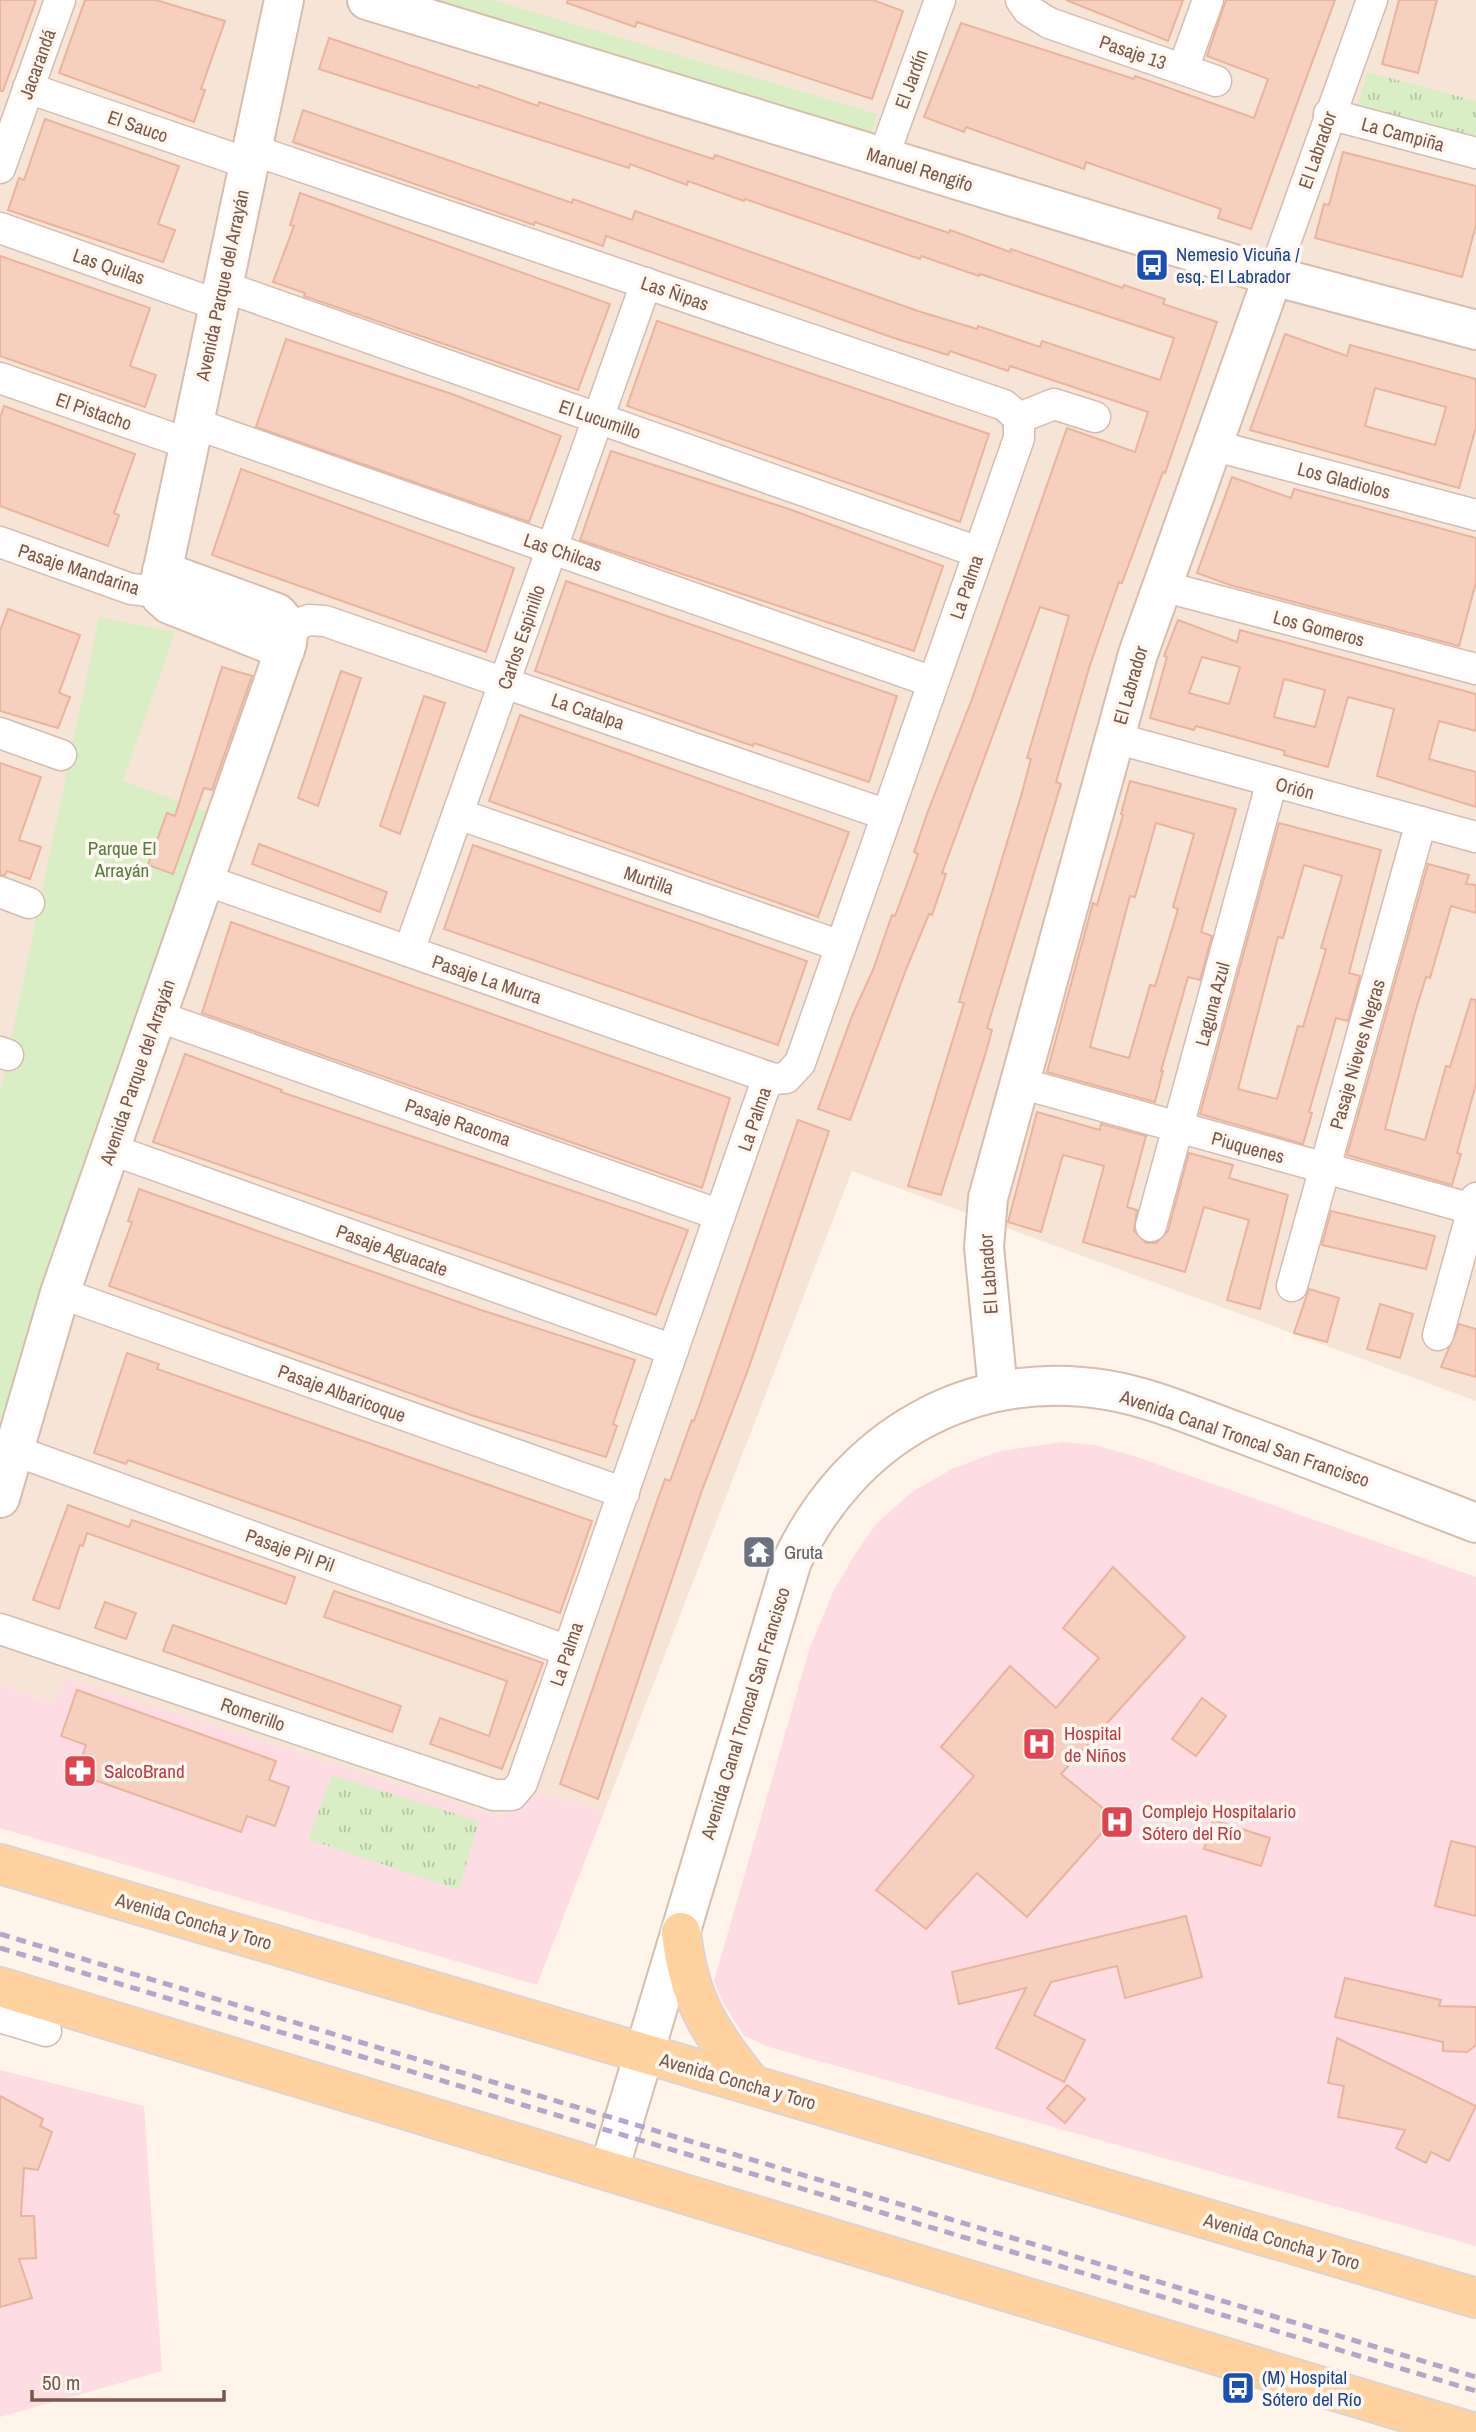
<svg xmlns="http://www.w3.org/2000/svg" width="1476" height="2432" viewBox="0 0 1476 2432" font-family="'Archivo Narrow',sans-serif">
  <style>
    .residential { fill: #f6e5d7 }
    .medical { fill: #fddce3 }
    .grass { fill: url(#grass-tufts) }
    .park { fill: #daeec5 }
    .building { fill: #f6cfbe; stroke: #eab39d; stroke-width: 2; fill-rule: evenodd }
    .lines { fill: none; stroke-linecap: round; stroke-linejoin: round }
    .street-casing { stroke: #d4bcb0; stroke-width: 33 }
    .secondary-casing { stroke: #d8bcac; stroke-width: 42 }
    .primary-casing { stroke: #ddd3d0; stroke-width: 42 }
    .street { stroke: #fff; stroke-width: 30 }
    .secondary { stroke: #fff; stroke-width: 38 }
    .primary { stroke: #ffd29f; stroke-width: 38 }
    .rail { stroke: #b5a5ca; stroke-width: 5; stroke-dasharray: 10 7; stroke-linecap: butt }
    .labels { text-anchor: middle; stroke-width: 7; stroke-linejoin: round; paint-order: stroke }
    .street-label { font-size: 19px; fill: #7c564a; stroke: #fff8f1 }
    .transit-label { font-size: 19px; fill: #164399; stroke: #fff8f1; text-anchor: start }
    .park-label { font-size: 19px; fill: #567c3d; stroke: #fff8f1 }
    .worship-label { font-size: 19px; fill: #5b616d; stroke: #fff8f1; text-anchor: start }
    .health-label { font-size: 19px; fill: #be3a42; stroke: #fff8f1; text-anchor: start }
  </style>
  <defs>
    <pattern id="grass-tufts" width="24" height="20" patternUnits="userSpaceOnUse" patternTransform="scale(1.75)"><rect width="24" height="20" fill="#daeec5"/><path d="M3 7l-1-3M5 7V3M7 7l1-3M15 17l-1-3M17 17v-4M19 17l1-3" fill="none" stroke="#b6c4a2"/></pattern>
  </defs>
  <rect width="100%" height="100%" fill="#fef4e9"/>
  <path class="residential" d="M0,0H1476V1401L852,1171L604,1812L539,1793L501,1818L65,1679L55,1703L0,1685Z"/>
  <g class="medical">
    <path d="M1063,1442L1094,1445L1131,1455L1476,1577V2246L769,2047L744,2036L722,2001L714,1981L810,1647L834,1590L854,1556L876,1524L912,1492L952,1469L1000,1451Z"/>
    <path d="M65,1678L501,1818L539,1793L604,1812L537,1985L0,1828V1685L54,1703Z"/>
    <path d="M0,2070L144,2106L162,2371L0,2417Z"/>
  </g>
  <g class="grass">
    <path d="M1367,72L1476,101V139L1357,108Z"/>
    <path d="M332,1775L479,1821L459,1890L308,1839Z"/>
  </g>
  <g class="park">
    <path d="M434,0H493L877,114L871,133Z"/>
    <path d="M99,617L175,632L123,781L214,814L0,1442V1093Z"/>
  </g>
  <g class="building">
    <path d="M0,0H36L3,91H0Z"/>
    <path d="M85,0H156L225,21L201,89L205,90L194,122L59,73Z"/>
    <path d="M568,0H873L903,11L872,99L637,22L635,27L567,3Z"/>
    <path d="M1066,0H1183L1168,41Z"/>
    <path d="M1226,0H1335L1251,229L1218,218L1221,209L1086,162L1084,169L966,127L964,132L924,117L961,23L1134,79L1135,76L1254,118L1268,79L1207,56Z"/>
    <path d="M1399,0H1437L1418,73L1382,64Z"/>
    <path d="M329,38L478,88L479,85L538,106L539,102L713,159L715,155L949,233L950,230L1010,252L1011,249L1123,288L1124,285L1165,299L1163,304L1217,322L1165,473L1163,472L1122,583L1119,582L1090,665L1056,782L1061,784L987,1028L992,1030L986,1052L941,1195L908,1186L964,1003L959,1002L1021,796L1031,759L1027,758L1069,616L1040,607L942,873L946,874L932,915L929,914L907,967L850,1120L818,1109L852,1016L873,970L892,915L895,916L918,854L914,852L928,811L972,699L1067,428L1135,452L1148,412L1010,366L1008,371L950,351L948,355L891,337L606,236L603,246L535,222L534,225L293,142L303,110L572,203L573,199L632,220L635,211L918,311L977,329L978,326L1040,347L1042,341L1160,380L1174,338L980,274L979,276L921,256L920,259L745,199L744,201L688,181L687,185L630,164L629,168L319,69Z"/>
    <path d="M45,119L179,166L158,224L175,230L163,262L8,210L19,178L24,180Z"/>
    <path d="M1343,152L1476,186V225L1462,277L1315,238L1324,204L1329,205Z"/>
    <path d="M300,193L610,304L578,390L304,296L305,293L273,282L294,226L290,225Z"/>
    <path d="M0,256L150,308L130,366L156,375L145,407L0,356Z"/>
    <path d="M657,321L989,434L960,522L627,406Z"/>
    <path d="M1285,334L1347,356L1350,345L1476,379V427L1459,488L1250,430ZM1375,388L1446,407L1435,445L1365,426Z"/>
    <path d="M286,339L452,394L561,436L529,522L256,427Z"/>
    <path d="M4,406L135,454L114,513L119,515L108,546L0,506V418Z"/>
    <path d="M611,451L789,509L943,566L914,651L580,540Z"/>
    <path d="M241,469L514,568L486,652L212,555Z"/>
    <path d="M1232,477L1291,498L1294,489L1476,538V582L1459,646L1230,585L1197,573Z"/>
    <path d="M566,581L897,696L869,782L754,743L753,746L535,671Z"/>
    <path d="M8,609L80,635L59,693L70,697L58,728L0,711V631Z"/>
    <path d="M1178,620L1237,642L1240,630L1476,694V731L1439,721L1429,759L1476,772V807L1377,776L1394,709L1348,697L1328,767L1284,755L1285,751L1196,726L1194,730L1150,718L1167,657L1164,656ZM1202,657L1240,667L1229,704L1189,693ZM1284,679L1325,690L1315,727L1274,717Z"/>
    <path d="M222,667L252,676L212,790L204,788L173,874L148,865L167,813L175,816Z"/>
    <path d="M341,671L361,678L318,806L298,798Z"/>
    <path d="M424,696L445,703L400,834L380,826Z"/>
    <path d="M520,715L849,832L818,917L489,801Z"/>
    <path d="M0,763L41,777L19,840L41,847L30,879L7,871L5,875H0Z"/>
    <path d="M1130,781L1236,809L1201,932L1212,936L1200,980L1188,977L1161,1071H1163L1155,1102L1047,1072L1093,903L1097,905L1123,815L1121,814ZM1156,823L1194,834L1173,907L1178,909L1155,986L1150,985L1129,1058L1090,1047L1130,896L1135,897Z"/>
    <path d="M1279,823L1381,850L1349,973L1360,976L1348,1021L1336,1018L1309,1112L1312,1113L1303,1144L1200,1114ZM1304,865L1342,876L1321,948L1326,949L1303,1027L1298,1026L1277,1099L1238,1089L1278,937L1283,938Z"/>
    <path d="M259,844L387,892L380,912L252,864Z"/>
    <path d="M473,845L807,961L778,1045L444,929Z"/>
    <path d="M1428,864L1469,875L1466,884L1476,885V913L1451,906L1430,978L1426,977L1414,1016L1385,1129L1425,1140L1446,1066L1450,1067L1471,999L1476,1000V1084L1457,1153L1461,1154L1452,1185L1347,1155Z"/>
    <path d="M231,922L730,1098L702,1188L202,1013Z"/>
    <path d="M185,1054L282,1090L281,1092L688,1230L656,1315L153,1142Z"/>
    <path d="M1037,1112L1100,1130L1101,1124L1146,1136L1127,1207L1137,1210L1134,1231L1146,1243H1156L1168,1231L1189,1153L1233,1165L1229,1178L1288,1195L1260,1309L1227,1300L1249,1220L1204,1207L1185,1272L1083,1242L1104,1166L1063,1155L1041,1232L1008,1222Z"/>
    <path d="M798,1120L829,1131L749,1367L701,1493L598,1799L560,1784L657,1501L665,1479L670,1481L692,1420L694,1421Z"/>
    <path d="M139,1189L481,1310L635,1360L613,1424L617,1426L606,1457L471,1415L109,1286L132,1222L128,1221Z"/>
    <path d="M1331,1211L1435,1236L1426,1269L1322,1245Z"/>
    <path d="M1309,1289L1339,1298L1327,1342L1294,1333Z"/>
    <path d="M1380,1304L1413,1314L1400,1358L1367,1349Z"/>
    <path d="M1459,1324L1476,1329V1377L1441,1367Z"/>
    <path d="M127,1353L159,1364L157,1369L592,1521L560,1613L128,1460L126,1464L94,1453Z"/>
    <path d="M68,1505L129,1527L132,1520L295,1577L286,1604L87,1533L83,1546L80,1545L59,1609L33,1600Z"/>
    <path d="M1113,1567L1185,1637L1061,1774L1115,1818L1027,1917L977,1873L926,1929L876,1890L974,1776L941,1747L1010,1666L1056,1708L1099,1658L1063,1628Z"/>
    <path d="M334,1591L543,1663L502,1769L430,1744L440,1718L489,1736L507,1681L324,1617Z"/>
    <path d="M105,1602L136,1613L126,1639L95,1628Z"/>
    <path d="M173,1625L401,1706L392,1732L163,1651Z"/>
    <path d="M77,1690L276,1761L269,1780L289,1787L275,1826L247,1816L241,1832L86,1777L93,1758L83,1754L86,1745L61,1736Z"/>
    <path d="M1202,1698L1226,1716L1196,1756L1172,1739Z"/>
    <path d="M1213,1820L1270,1838L1261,1866L1204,1849Z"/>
    <path d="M1451,1841L1476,1847V1916L1435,1906Z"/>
    <path d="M1186,1916L1202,1977L1125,1998L1117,1966L1051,1982L1034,2015L1085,2040L1064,2082L996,2048L1026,1988L959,2004L952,1972Z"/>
    <path d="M1345,1978L1441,2000L1439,2006L1476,2007V2045L1467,2052L1443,2051V2042L1335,2017Z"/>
    <path d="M1337,2038L1476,2106L1449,2161L1431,2152L1426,2163L1396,2148L1405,2130L1338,2117L1344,2086L1328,2083Z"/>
    <path d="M1067,2085L1085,2099L1065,2123L1047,2108Z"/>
    <path d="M0,2096L43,2119L40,2126L52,2132L38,2170L24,2168L21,2216H34L36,2258L19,2259L32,2298L0,2307Z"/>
  </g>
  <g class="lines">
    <defs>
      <g id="street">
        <path d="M1021,0L1028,10L1049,23L1216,81"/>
        <path d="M1183,69L1208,0"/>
        <path d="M28,88L247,163"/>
        <path d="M1329,114L1476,153"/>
        <path d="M250,149L1004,405L1019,418"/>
        <path d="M883,158L940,0"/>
        <path d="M0,168L60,0"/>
        <path d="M0,228L218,305"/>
        <path d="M1273,276L1372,0"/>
        <path d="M222,286L978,552"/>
        <path d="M0,378L189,444"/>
        <path d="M1019,418L1054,404L1095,417"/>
        <path d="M193,423L933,682"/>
        <path d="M1212,445L1476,515"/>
        <path d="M0,542L131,589L159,592"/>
        <path d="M1162,586L1476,669"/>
        <path d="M289,627L309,620L325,621L887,815"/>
        <path d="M0,733L61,755"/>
        <path d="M1115,738L1476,837"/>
        <path d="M458,814L841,946"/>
        <path d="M205,880L774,1079L786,1078L800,1063L1019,438V418"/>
        <path d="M0,892L29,903"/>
        <path d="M409,951L646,283"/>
        <path d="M157,1016L720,1215"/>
        <path d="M0,1052L8,1055"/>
        <path d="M1020,1083L1476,1210"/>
        <path d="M110,1149L673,1350"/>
        <path d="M1151,1226L1272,781"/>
        <path d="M1292,1286L1421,822"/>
        <path d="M60,1293L624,1493"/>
        <path d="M1438,1335L1476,1198"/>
        <path d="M13,1450L568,1651"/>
        <path d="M0,1629L494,1795H512L522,1783L768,1077"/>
        <path d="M0,2017L46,2031"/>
      </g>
      <g id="secondary">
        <path d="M284,0L159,587L161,597L169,604L285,650"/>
        <path d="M367,0L1273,276L1476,330"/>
        <path d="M998,1391L984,1247L988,1198L1138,654L1273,276"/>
        <path d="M0,1498L60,1293L287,643L289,627L277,613L162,571"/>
        <path d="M609,2170L792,1561C850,1438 970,1367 1107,1390C1154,1398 1198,1418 1243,1434C1321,1463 1398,1493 1476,1523"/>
      </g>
      <g id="primary">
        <path d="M0,1864L1476,2298"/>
        <path d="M681,1932C688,1999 710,2033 752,2085"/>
        <path d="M0,1987L1471,2432"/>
      </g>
    </defs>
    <use href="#street" class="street-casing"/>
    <use href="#secondary" class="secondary-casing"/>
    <use href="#primary" class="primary-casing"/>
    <use href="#street" class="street"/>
    <use href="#secondary" class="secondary"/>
    <use href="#primary" class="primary"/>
    <g class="rail">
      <path d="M0,1934L1476,2377"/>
      <path d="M0,1948L1476,2391"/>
    </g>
  </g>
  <defs>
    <symbol id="bus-square" viewBox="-11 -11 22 22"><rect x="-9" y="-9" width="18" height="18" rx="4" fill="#1a4fb4" stroke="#fff8f1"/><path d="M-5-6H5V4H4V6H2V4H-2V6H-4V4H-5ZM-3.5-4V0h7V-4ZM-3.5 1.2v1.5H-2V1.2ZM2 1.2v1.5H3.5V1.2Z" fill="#fff"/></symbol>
    <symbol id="temple-square" viewBox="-11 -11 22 22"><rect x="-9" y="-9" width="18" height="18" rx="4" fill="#6b7280" stroke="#fff8f1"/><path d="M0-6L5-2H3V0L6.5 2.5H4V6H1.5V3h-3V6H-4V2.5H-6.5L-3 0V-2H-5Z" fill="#fff"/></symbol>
    <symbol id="hospital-square" viewBox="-11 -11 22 22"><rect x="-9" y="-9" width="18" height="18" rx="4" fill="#e0444e" stroke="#fff8f1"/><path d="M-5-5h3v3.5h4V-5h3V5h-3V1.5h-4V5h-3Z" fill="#fff"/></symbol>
    <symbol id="pharmacy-square" viewBox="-11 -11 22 22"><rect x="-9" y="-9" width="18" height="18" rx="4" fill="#e0444e" stroke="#fff8f1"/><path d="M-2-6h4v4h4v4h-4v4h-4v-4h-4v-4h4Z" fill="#fff"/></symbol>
  </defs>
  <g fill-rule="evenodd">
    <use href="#bus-square" x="1133" y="246" width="38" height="38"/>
    <use href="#temple-square" x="740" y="1533" width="38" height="38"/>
    <use href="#hospital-square" x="1020" y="1725" width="38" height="38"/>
    <use href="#pharmacy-square" x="61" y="1752" width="38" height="38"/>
    <use href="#hospital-square" x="1098" y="1803" width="38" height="38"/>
    <use href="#bus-square" x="1219" y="2369" width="38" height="38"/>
  </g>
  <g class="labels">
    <g class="street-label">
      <text transform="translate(1133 52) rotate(19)" y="7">Pasaje 13</text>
      <text transform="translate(37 64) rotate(-70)" y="7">Jacarandá</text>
      <text transform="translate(911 79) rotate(-70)" y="7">El Jardín</text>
      <text transform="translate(138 126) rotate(19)" y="7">El Sauco</text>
      <text transform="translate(1403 134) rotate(15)" y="7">La Campiña</text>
      <text transform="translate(1317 150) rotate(-71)" y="7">El Labrador</text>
      <text transform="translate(920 169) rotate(17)" y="7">Manuel Rengifo</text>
      <text transform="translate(109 266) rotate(19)" y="7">Las Quilas</text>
      <text transform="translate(222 285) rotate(-78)" y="7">Avenida Parque del Arrayán</text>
      <text transform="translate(675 293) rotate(19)" y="7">Las Ñipas</text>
      <text transform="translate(94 411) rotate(19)" y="7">El Pistacho</text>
      <text transform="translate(600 419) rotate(19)" y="7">El Lucumillo</text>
      <text transform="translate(1344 480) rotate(15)" y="7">Los Gladiolos</text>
      <text transform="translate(563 552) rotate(19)" y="7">Las Chilcas</text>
      <text transform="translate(79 569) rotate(18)" y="7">Pasaje Mandarina</text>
      <text transform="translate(966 587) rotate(-71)" y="7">La Palma</text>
      <text transform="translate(1319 628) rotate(15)" y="7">Los Gomeros</text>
      <text transform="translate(521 637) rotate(-71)" y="7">Carlos Espinillo</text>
      <text transform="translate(1130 685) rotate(-74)" y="7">El Labrador</text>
      <text transform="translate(588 711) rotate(19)" y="7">La Catalpa</text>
      <text transform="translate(1295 788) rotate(15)" y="7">Orión</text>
      <text transform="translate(649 880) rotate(19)" y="7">Murtilla</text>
      <text transform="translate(487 979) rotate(19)" y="7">Pasaje La Murra</text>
      <text transform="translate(1212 1004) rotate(-75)" y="7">Laguna Azul</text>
      <text transform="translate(1357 1054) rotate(-74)" y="7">Pasaje Nieves Negras</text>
      <text transform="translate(137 1072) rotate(-71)" y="7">Avenida Parque del Arrayán</text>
      <text transform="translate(754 1119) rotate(-71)" y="7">La Palma</text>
      <text transform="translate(458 1122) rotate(19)" y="7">Pasaje Racoma</text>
      <text transform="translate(1248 1147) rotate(15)" y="7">Piuquenes</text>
      <text transform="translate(392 1250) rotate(20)" y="7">Pasaje Aguacate</text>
      <text transform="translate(988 1274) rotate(-94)" y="7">El Labrador</text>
      <text transform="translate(342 1393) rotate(20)" y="7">Pasaje Albaricoque</text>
      <text transform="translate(1245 1438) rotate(19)" y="7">Avenida Canal Troncal San Francisco</text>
      <text transform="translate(290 1550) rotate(20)" y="7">Pasaje Pil Pil</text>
      <text transform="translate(566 1654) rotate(-71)" y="7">La Palma</text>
      <text transform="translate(745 1713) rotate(-73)" y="7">Avenida Canal Troncal San Francisco</text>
      <text transform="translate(253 1714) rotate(19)" y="7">Romerillo</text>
      <text transform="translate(194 1921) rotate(16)" y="7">Avenida Concha y Toro</text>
      <text transform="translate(738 2081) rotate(16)" y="7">Avenida Concha y Toro</text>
      <text transform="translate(1282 2241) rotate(16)" y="7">Avenida Concha y Toro</text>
    </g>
    <g class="transit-label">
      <text x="1176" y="261">Nemesio Vicuña /<tspan x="1176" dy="22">esq. El Labrador</tspan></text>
      <text x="1262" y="2384">(M) Hospital<tspan x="1262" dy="22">Sótero del Río</tspan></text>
    </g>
    <g class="park-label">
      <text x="122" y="855">Parque El<tspan x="122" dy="22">Arrayán</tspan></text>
    </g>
    <g class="worship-label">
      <text x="784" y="1559">Gruta</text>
    </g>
    <g class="health-label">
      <text x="1064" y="1740">Hospital<tspan x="1064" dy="22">de Niños</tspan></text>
      <text x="104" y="1778">SalcoBrand</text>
      <text x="1142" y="1818">Complejo Hospitalario<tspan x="1142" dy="22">Sótero del Río</tspan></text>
    </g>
  </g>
  <path d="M32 2390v10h192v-10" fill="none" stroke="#7c564a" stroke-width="3.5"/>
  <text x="42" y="2390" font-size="21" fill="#7c564a" stroke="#fff8f1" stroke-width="5" paint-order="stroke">50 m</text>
</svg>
